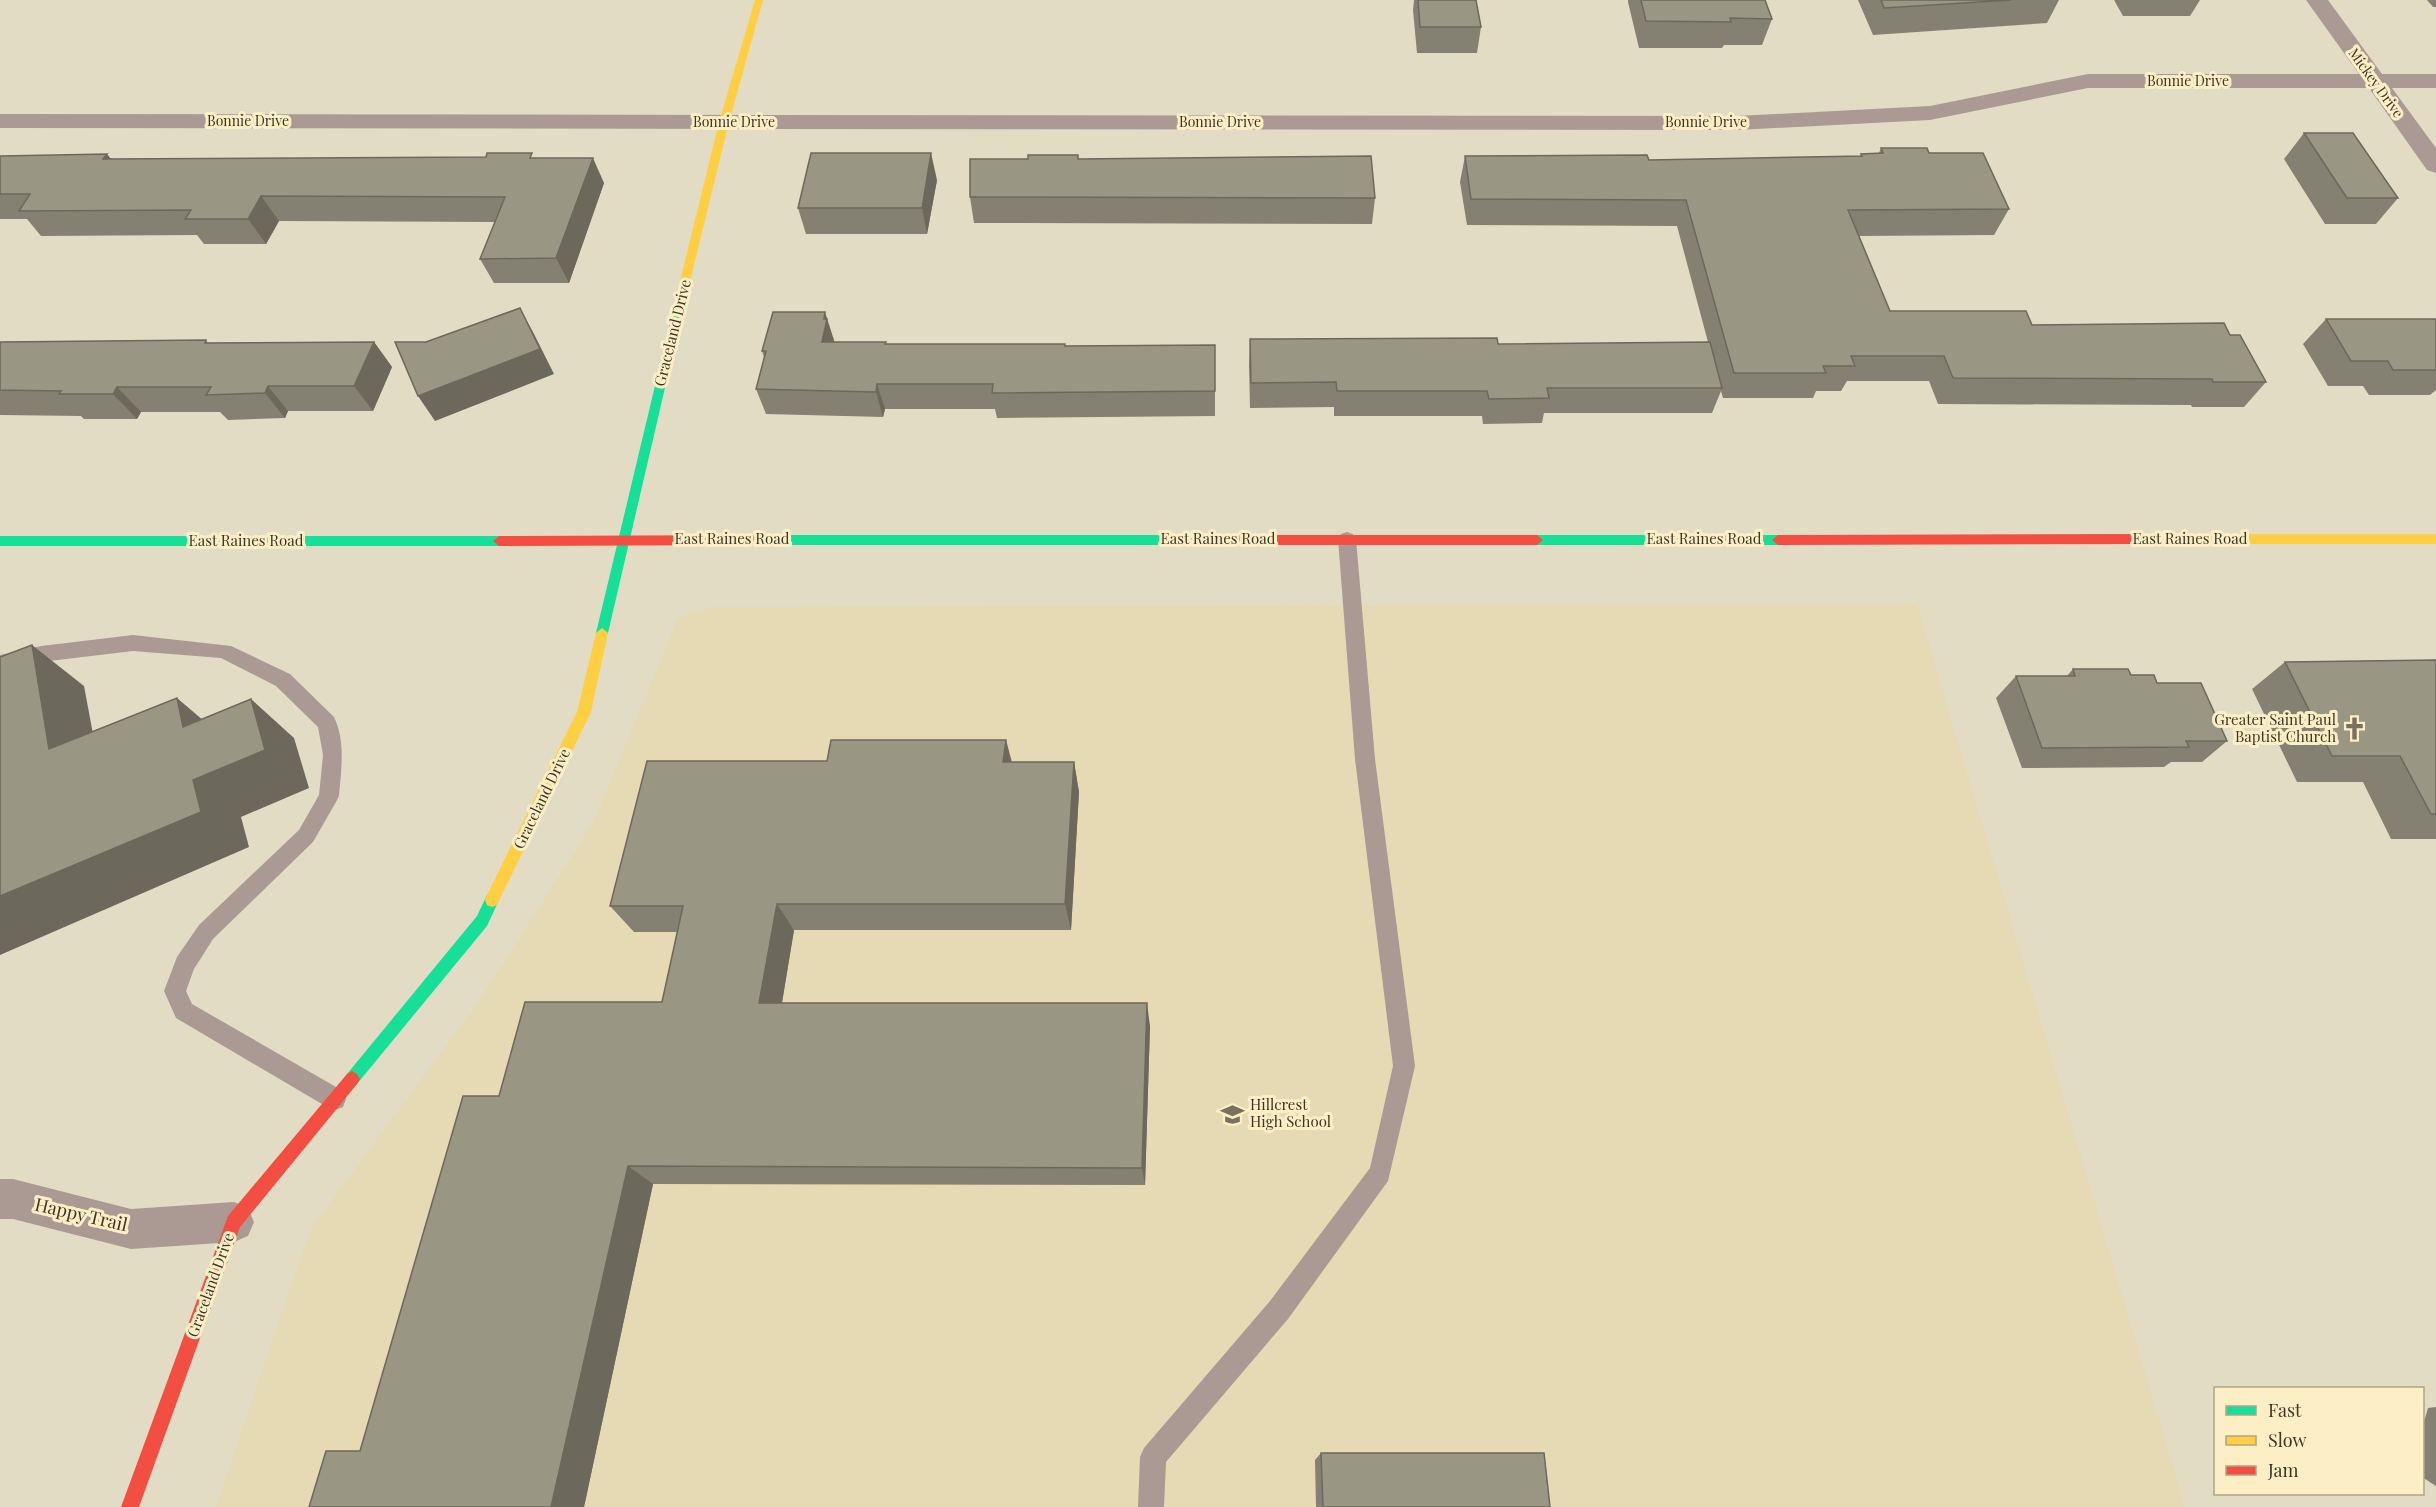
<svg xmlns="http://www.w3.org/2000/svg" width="2436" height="1507" viewBox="0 0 2436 1507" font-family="'Playfair Display',serif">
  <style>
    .built { fill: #e5dab4 }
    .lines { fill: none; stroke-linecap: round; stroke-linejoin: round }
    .lane { fill: #aa9a93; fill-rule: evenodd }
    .street { fill: #aa9a93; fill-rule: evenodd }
    .fast { fill: #16e098; fill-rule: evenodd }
    .slow { fill: #ffcf43; fill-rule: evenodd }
    .jam { fill: #f24e42; fill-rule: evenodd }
    .wall { fill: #848172 }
    .shaded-wall { fill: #6c695c }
    .building { fill: #9a9684; stroke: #6c695c; stroke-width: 1.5 }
    .labels { text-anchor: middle; stroke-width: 6; stroke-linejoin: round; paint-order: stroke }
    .far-street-label { font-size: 14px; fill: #3d3727; stroke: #fdefc5 }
    .street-label { font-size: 15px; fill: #3d3727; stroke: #fdefc5 }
    .poi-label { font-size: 15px; fill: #3d3727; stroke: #fdefc5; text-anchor: end }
    .near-street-label { font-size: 18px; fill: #3d3727; stroke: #fdefc5 }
  </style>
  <rect width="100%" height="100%" fill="#e2dcc5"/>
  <path class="built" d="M1917,604L2185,1507H216L310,1230L481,998L594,821L678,618L714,607Z"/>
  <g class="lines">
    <g class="lane">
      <path d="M1347,532L1353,534L1356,539L1375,759L1415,1066L1388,1181L1288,1319L1166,1462L1164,1507H1138L1140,1457L1144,1448L1270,1301L1370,1168L1393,1066L1355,759L1338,539L1341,534Z"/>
      <path d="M133,635L231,646L290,674L334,717C346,742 341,770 339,796L336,802L313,842L213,939L194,969L186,991L192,1004L343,1091L346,1099L343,1107L335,1110L327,1107L176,1018L164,991L177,957L199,925L299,830L319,795L323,755L318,727L276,686L221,658L133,651L41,662L0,671V655L41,646Z"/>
    </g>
    <g class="street">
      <path d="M2306,0H2328L2382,74H2436V88H2392L2436,148V173L2427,170L2369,88H2088L1930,120L1737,130L0,128V114L1737,116L1930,106L2088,74H2359Z"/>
      <path d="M0,1179H13L131,1209L234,1202L248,1208L254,1222L248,1236L234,1242L131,1249L13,1219H0Z"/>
    </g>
    <g class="fast">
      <path d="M679,302L684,306L608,633L602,638L596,633L674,306Z"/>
      <path d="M781,535H1184L1190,540L1184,545H781L775,540Z"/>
      <path d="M1537,535H1778L1784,540L1778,545H1537L1531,540Z"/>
      <path d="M0,536H499L505,541L499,546H0Z"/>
      <path d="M492,893L497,895L499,900L487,926L357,1084L352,1087L347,1084L344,1079L347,1074L477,916L487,895Z"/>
    </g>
    <g class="slow">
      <path d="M755,0H763L729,122L684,306L679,310L674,306L719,122Z"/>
      <path d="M2139,534H2436V544H2139L2133,539Z"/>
      <path d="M602,628L608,633L591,712L497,905L492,907L487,905L485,900L487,895L577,712L596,633Z"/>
    </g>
    <g class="jam">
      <path d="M2139,534L2145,539L2139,544L1778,545L1772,540L1778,535Z"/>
      <path d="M781,535L787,540L781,545L499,546L493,541L499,536Z"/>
      <path d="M1184,535H1537L1543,540L1537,545H1184L1178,540Z"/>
      <path d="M352,1071L357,1074L360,1079L357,1084L240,1227L139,1507H121L228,1216L347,1074Z"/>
    </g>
  </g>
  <g class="wall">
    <path d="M1414,0H1476L1481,27L1477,53H1417L1413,10Z"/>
    <path d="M1628,0H1765L1772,19L1762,45H1724L1722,48H1639L1628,2Z"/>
    <path d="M1858,0H2059L2047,23L1873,35Z"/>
    <path d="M2114,0H2200L2190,16H2123Z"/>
    <path d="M2427,0H2436V7H2433Z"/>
    <path d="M2304,133L2398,198L2376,224H2325L2284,159Z"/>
    <path d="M1881,148L1929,153L2009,209L1994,235L1859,236L1890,311L2032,325L2230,335L2266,382L2244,407H2192L2191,405L1938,404L1929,381H1847L1841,391H1816L1813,398H1723L1721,391L1712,413H1544L1542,423L1483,424L1482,416H1334V407L1250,408L1249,365L1250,339L1498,344L1708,342L1677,226L1467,225L1460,182L1465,156L1649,160L1860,156L1861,154L1879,153Z"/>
    <path d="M0,156L112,159L535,158L604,183L569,283H494L480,259L495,222L279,221L266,244H204L197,235L41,236L27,219H0Z"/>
    <path d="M1079,159L1375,198L1372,224L974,223L970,197Z"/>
    <path d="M937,180L927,234H806L798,208Z"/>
    <path d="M2326,319H2436V390L2430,395H2369L2363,386H2328L2303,344Z"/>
    <path d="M833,337L834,342L886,344L1065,346L1215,345V416L997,418L995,409H885L883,417L766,414L756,389L764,357L762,351Z"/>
    <path d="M206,340L208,343L374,342L392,367L373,411H288L285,418L228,420L220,412H141L137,419H84L81,416L0,415V342Z"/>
    <path d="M2436,660V839H2391L2363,782H2297L2252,689L2285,662Z"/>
    <path d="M2073,669L2131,675L2157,683L2227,741L2202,762H2171L2164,767L2022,768L1996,698L2016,676H2067Z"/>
    <path d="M1006,740L1012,762H1074L1079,792L1071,930H794L782,1003L1150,1026L1145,1185L653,1184L584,1507H309L360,1451L499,1096L662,1002L677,932H634L610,906Z"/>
    <path d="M2436,1407V1486L2422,1477V1429L2428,1408Z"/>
    <path d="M1321,1453L1550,1507H1316L1315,1460Z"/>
  </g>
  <g class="shaded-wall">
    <path d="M931,153L937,180L927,234L922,208Z"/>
    <path d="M107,154L127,179L103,159Z"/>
    <path d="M593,158L604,183L569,283L556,258Z"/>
    <path d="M261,196L279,221L266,244L248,219Z"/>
    <path d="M520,308L534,334L554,374L435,421L418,396Z"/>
    <path d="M825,312L833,337L835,344L822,342Z"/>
    <path d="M374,342L392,367L373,411L354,386Z"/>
    <path d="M877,384L885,409L883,417L876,392Z"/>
    <path d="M268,386L288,411L285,418L265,393Z"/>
    <path d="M117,387L141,412L137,419L113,394Z"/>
    <path d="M32,645L84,686L103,787L49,749Z"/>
    <path d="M177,698L224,738L251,699L294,738L309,788L241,817L249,847L0,955V896L193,780Z"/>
    <path d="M1006,740L1013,770L1003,762Z"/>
    <path d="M1074,762L1079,792L1071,930L1065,904Z"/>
    <path d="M777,904L794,930L778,1026L759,1003Z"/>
    <path d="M1147,1003L1150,1026L1145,1185L1142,1168Z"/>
    <path d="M628,1166L653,1184L584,1507H551Z"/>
  </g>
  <g class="building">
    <path d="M1418,0H1476L1481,27H1420Z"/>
    <path d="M1641,0H1765L1772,19L1730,18L1731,22L1646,21Z"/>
    <path d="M1881,0H2011L1884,8Z"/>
    <path d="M2304,133H2353L2398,198H2347Z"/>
    <path d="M1881,148H1927L1929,153H1983L2009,209L1848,210L1890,311H2026L2032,325L2224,323L2230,335H2240L2266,382H2213L2212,379L1953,378L1944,356H1851L1855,366H1823L1826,373H1734L1686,200L1471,199L1465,156L1647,155L1649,160L1862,156L1861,154L1883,153Z"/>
    <path d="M487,153H532L530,158H593L556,258L480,259L505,197L261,196L248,219H185L191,210L19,211L30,194H0V156L107,154L103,159L486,157Z"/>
    <path d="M811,153H931L922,208H798Z"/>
    <path d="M1028,155H1078V159L1371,156L1375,198L970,197V159H1028Z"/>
    <path d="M520,308L540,349L418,396L395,342H426Z"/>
    <path d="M773,312H825L824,319H827L822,342H886L885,344H1065V346L1215,345V391L992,393L993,384H877L876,392L756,389L766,351H762Z"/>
    <path d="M2326,319H2436V370H2393L2388,361H2351Z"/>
    <path d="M1497,338L1498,344L1710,342L1722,388H1547L1549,398L1489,399L1487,391H1337L1336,382L1251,383L1250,339Z"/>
    <path d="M206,340L205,343L374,342L354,386H268L265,393L206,395L211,387H117L113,394H59L61,391L0,390V342Z"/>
    <path d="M32,645L49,749L177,698L183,727L251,699L265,750L193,780L201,812L0,896V657Z"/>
    <path d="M2436,660V814H2431L2400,756H2332L2285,662Z"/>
    <path d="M2073,669H2128L2131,675H2154L2157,683H2201L2227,741H2186L2189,747L2042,748L2016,676H2075Z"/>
    <path d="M831,740H1006L1003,762H1074L1065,904H777L759,1003H1147L1142,1168L628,1166L551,1507H309L326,1451H360L463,1096H499L525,1002H662L683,906H610L647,761H827Z"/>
    <path d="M1321,1453H1544L1550,1507H1323Z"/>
  </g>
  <defs>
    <symbol id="church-bare" viewBox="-9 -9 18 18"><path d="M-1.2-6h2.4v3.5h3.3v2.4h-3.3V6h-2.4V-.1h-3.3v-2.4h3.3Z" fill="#77715e" stroke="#fdefc5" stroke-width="2.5" paint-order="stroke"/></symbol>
    <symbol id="school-bare" viewBox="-9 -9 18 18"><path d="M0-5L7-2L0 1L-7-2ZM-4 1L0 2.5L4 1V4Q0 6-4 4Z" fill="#77715e" stroke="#fdefc5" stroke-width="2.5" paint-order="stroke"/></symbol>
  </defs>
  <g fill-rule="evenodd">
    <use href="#church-bare" x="2338" y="712" width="33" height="33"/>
    <use href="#school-bare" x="1216" y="1098" width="33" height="33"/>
  </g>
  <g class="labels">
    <g class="far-street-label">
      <text x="2188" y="86">Bonnie Drive</text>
      <text transform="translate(2376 83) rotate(54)" y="5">Mickey Drive</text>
      <text x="248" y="126">Bonnie Drive</text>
      <text x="734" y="127">Bonnie Drive</text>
      <text x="1220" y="127">Bonnie Drive</text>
      <text x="1706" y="127">Bonnie Drive</text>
    </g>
    <g class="street-label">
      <text transform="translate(673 333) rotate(-76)" y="5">Graceland Drive</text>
      <text x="732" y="544">East Raines Road</text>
      <text x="1218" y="544">East Raines Road</text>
      <text x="1704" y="544">East Raines Road</text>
      <text x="2190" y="544">East Raines Road</text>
      <text x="246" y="546">East Raines Road</text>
      <text transform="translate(542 799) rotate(-64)" y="5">Graceland Drive</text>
      <text transform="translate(211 1285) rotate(-70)" y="5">Graceland Drive</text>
    </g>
    <g class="poi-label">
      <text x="2336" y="725">Greater Saint Paul<tspan x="2336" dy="17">Baptist Church</tspan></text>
      <text x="1250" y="1110" text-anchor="start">Hillcrest<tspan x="1250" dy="17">High School</tspan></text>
    </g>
    <g class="near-street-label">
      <text transform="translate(81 1215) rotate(13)" y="6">Happy Trail</text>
    </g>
  </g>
  <rect x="2214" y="1387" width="210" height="108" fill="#fdefc5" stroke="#b0a586" stroke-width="1.5"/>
  <rect x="2226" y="1406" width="30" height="9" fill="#16e098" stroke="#b0a586" stroke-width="1.5"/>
  <text x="2268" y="1417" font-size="18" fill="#3d3727">Fast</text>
  <rect x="2226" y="1436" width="30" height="9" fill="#ffcf43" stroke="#b0a586" stroke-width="1.5"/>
  <text x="2268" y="1447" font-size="18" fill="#3d3727">Slow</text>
  <rect x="2226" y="1466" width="30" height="9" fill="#f24e42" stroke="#b0a586" stroke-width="1.5"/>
  <text x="2268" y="1477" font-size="18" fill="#3d3727">Jam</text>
</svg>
